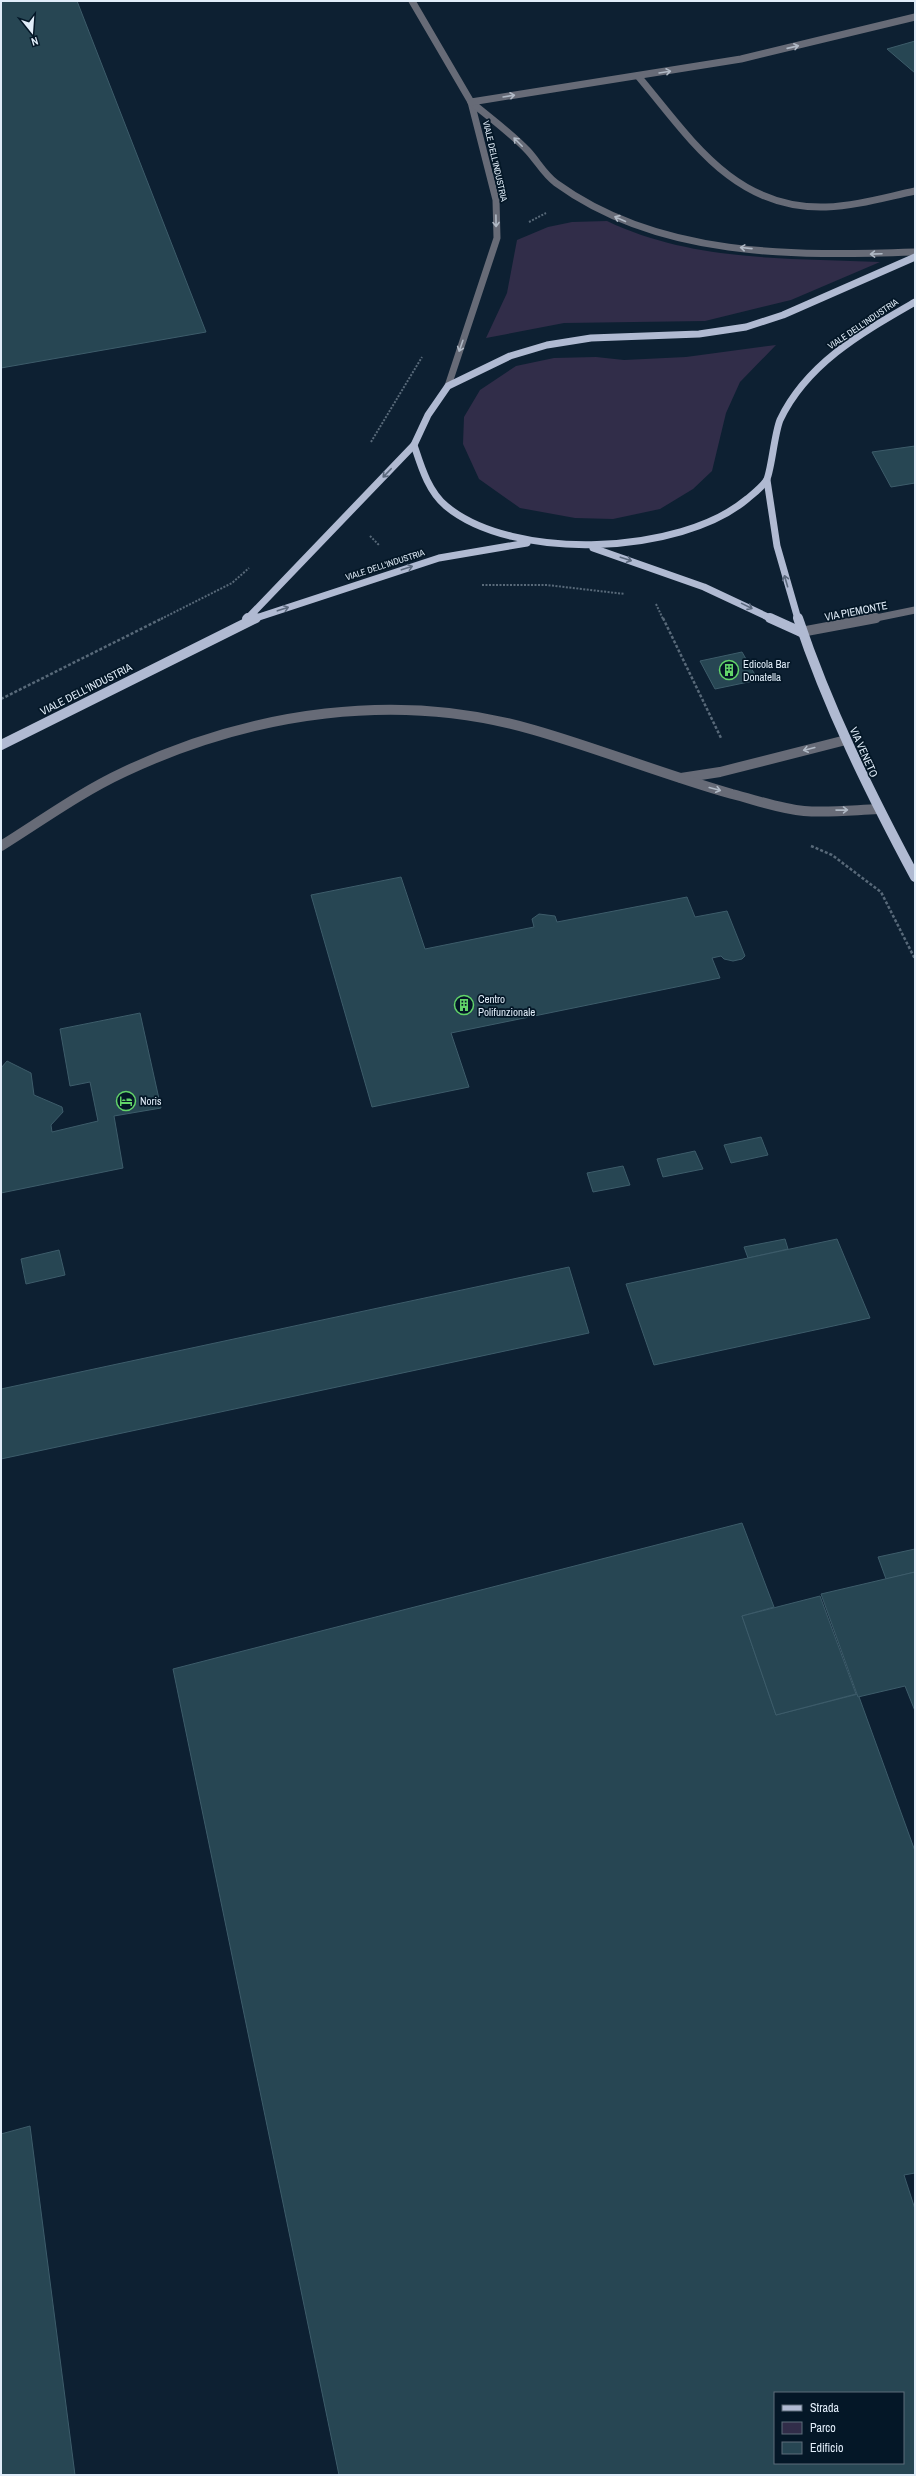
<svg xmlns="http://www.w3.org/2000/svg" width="916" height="2476" viewBox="0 0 916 2476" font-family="'Archivo Narrow',sans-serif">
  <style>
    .green { fill: #312d49 }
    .building { fill: #274653; stroke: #3d5c6a; fill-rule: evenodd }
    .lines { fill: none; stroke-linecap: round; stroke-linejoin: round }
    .path-far1 { stroke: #586979; stroke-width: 2; stroke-dasharray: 2 1.5; stroke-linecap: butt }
    .path { stroke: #586979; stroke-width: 2.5; stroke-dasharray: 3 2; stroke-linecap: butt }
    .minor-far1 { stroke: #676b77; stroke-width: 7 }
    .minor { stroke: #676b77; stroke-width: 10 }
    .major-far1 { stroke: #b0bad2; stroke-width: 7 }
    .major { stroke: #b0bad2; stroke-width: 10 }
    .oneway { stroke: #b0b9c5 }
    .oneway2 { stroke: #5a687c }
    .labels { text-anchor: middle; stroke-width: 3.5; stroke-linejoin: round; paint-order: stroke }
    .far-street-label { font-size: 9px; fill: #e1edf9; stroke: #041727 }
    .street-label { font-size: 11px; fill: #e1edf9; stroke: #041727 }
    .poi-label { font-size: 11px; fill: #e1edf9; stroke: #041727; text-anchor: start }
  </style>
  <rect width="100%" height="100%" fill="#0d2032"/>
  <g class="green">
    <path d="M607,221C693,262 788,258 880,262L791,300L705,321L564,323L486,338L507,293L517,240L548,227L572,222Z"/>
    <path d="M776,345L740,382L726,413L712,471L693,489L660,509L613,519L575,518L520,508L479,479L463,444L464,417L480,390L516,366L554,358L596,357L624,360L686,357Z"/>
  </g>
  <g class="building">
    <path d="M1,1H77L206,332L1,368Z"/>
    <path d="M915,41V73L887,49Z"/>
    <path d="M915,446V483L891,487L872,452Z"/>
    <path d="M742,652L758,680L715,689L700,661Z"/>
    <path d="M401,877L425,949L534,927L532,919L539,914L555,916L557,922L687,897L695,917L727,911L745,956L742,959L733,961L724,959L721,956L712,958L720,978L451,1033L469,1087L372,1107L311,895Z"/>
    <path d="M140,1013L161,1108L114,1116L123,1168L1,1193V1068L7,1061L31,1073L34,1095L62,1107L63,1112L51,1125L52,1132L98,1121L90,1082L70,1086L60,1029Z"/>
    <path d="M761,1137L768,1155L731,1163L724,1145Z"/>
    <path d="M695,1151L703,1169L663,1177L657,1159Z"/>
    <path d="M623,1166L630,1185L593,1192L587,1173Z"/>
    <path d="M785,1239L788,1249L748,1258L744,1247Z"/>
    <path d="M837,1239L870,1318L654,1365L626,1284Z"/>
    <path d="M59,1250L65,1275L26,1284L21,1259Z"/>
    <path d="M569,1267L589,1333L1,1459V1389Z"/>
    <path d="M742,1523L774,1607L742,1616L776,1715L858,1694L915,1851V2173L904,2175L915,2209V2475H339L173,1669ZM775,2393H903V2463H775Z"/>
    <path d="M915,1549V1572L886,1579L878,1557Z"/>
    <path d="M915,1572V1711L905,1686L858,1697L821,1594Z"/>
    <path d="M820,1596L856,1694L776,1715L742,1616Z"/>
    <path d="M30,2126L75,2475H1V2134Z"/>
  </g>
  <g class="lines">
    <g class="path-far1">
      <path d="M529,222L546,213"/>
      <path d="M371,442L422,357"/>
      <path d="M370,536L379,545"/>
      <path d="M482,585H547L625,594"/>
      <path d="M656,604L663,619"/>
      <path d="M161,619L232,583L249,568"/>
    </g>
    <g class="path">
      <path d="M663,618L721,738"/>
      <path d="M1,699L163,618"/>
      <path d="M811,846L832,855L881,892L915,959"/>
    </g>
    <g class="minor-far1">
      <path d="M412,1L471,102L496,200L497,238L448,386"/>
      <path d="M638,76C690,138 734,210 826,207C856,206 886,197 915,191"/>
      <path d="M471,102C490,118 511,133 528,151C538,162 544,174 556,183C659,258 794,256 915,252"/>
      <path d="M471,102L741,59L915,17"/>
      <path d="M871,619L915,610"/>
    </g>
    <g class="minor">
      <path d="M801,632L876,618"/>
      <path d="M681,778L720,772L846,740"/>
      <path d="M1,846C41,821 81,792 124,772C251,712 398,690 534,730C600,749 665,775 732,794C756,800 780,809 804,811C829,813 854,810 878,809"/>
    </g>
    <g class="major-far1">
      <path d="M915,257L783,315L746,327L699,334L591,338L547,345L510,356L448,386L428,415L414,445C421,466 428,491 446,506C513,562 681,555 747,499C753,494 761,488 766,481C771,474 774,435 780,420C807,363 863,332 915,302"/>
      <path d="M767,480L777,546L798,619"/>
      <path d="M593,548L704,587L772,619"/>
      <path d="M247,619L414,445"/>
      <path d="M253,619L439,558L527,543"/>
    </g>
    <g class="major">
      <path d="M770,618L801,632"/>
      <path d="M798,618C828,708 870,793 915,877"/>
      <path d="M247,619L248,618"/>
      <path d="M1,745L256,618"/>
    </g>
  </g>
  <defs><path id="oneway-shaft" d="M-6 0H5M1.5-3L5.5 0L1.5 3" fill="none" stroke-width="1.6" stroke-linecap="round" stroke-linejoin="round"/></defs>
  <g class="oneway">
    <use href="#oneway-shaft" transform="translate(793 47) rotate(-13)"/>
    <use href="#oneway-shaft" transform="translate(665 72) rotate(-9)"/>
    <use href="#oneway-shaft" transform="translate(509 96) rotate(-9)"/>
    <use href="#oneway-shaft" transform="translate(518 142) rotate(-135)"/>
    <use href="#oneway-shaft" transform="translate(620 219) rotate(-156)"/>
    <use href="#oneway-shaft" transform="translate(496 221) rotate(89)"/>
    <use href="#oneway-shaft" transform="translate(746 248) rotate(-174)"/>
    <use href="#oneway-shaft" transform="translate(876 254) rotate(178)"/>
    <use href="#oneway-shaft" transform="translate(461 346) rotate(109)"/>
    <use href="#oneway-shaft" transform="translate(809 749) rotate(166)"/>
    <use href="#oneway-shaft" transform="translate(715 789) rotate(15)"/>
    <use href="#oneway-shaft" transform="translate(842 810) rotate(-1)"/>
  </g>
  <g class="oneway2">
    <use href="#oneway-shaft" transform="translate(387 473) rotate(134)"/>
    <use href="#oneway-shaft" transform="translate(626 559) rotate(18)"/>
    <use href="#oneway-shaft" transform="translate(407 568) rotate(-18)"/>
    <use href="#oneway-shaft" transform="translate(786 581) rotate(-106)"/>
    <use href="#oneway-shaft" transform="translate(747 606) rotate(26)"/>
    <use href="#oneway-shaft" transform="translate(283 609) rotate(-18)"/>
  </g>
  <defs>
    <symbol id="building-ring" viewBox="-11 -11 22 22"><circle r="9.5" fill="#041727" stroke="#62d469" stroke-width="1.5"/><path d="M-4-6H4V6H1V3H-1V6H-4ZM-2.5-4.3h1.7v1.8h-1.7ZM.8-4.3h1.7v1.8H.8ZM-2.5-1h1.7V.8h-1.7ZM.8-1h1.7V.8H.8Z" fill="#62d469"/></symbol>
    <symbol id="hotel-ring" viewBox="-11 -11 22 22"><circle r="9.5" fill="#041727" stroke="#62d469" stroke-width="1.5"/><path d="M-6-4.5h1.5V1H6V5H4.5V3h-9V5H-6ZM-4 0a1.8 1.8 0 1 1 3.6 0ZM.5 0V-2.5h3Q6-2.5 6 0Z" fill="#62d469"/></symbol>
  </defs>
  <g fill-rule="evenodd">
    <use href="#building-ring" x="718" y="659" width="22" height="22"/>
    <use href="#building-ring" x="453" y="994" width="22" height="22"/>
    <use href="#hotel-ring" x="115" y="1090" width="22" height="22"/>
  </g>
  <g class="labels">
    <g class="far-street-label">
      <text transform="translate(495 161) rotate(77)" y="3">VIALE DELL'INDUSTRIA</text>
      <text transform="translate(863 324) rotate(-34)" y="3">VIALE DELL'INDUSTRIA</text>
      <text transform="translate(385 565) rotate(-18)" y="3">VIALE DELL'INDUSTRIA</text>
    </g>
    <g class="street-label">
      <text transform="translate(856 611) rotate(-11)" y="4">VIA PIEMONTE</text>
      <text transform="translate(86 689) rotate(-27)" y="4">VIALE DELL'INDUSTRIA</text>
      <text transform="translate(864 752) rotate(66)" y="4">VIA VENETO</text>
    </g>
    <g class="poi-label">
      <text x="743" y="668">Edicola Bar<tspan x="743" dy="13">Donatella</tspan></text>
      <text x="478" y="1003">Centro<tspan x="478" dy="13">Polifunzionale</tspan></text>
      <text x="140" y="1105">Noris</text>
    </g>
  </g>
  <rect width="916" height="2476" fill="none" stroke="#e1edf9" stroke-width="4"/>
  <rect x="774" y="2392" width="130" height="72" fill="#041727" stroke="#5c6d7b"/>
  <rect x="782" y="2405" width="20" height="6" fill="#b0bad2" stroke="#5c6d7b"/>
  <text x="810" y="2412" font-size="12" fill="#e1edf9">Strada</text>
  <rect x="782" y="2422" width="20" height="12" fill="#312d49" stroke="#5c6d7b"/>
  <text x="810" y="2432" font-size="12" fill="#e1edf9">Parco</text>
  <rect x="782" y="2442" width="20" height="12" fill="#274653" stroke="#5c6d7b"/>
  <text x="810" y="2452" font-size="12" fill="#e1edf9">Edificio</text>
  <g transform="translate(32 32) rotate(163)" stroke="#041727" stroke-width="3" paint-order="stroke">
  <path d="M0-3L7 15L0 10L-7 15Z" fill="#e1edf9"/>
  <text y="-6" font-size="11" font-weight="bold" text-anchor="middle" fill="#e1edf9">N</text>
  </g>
</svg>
